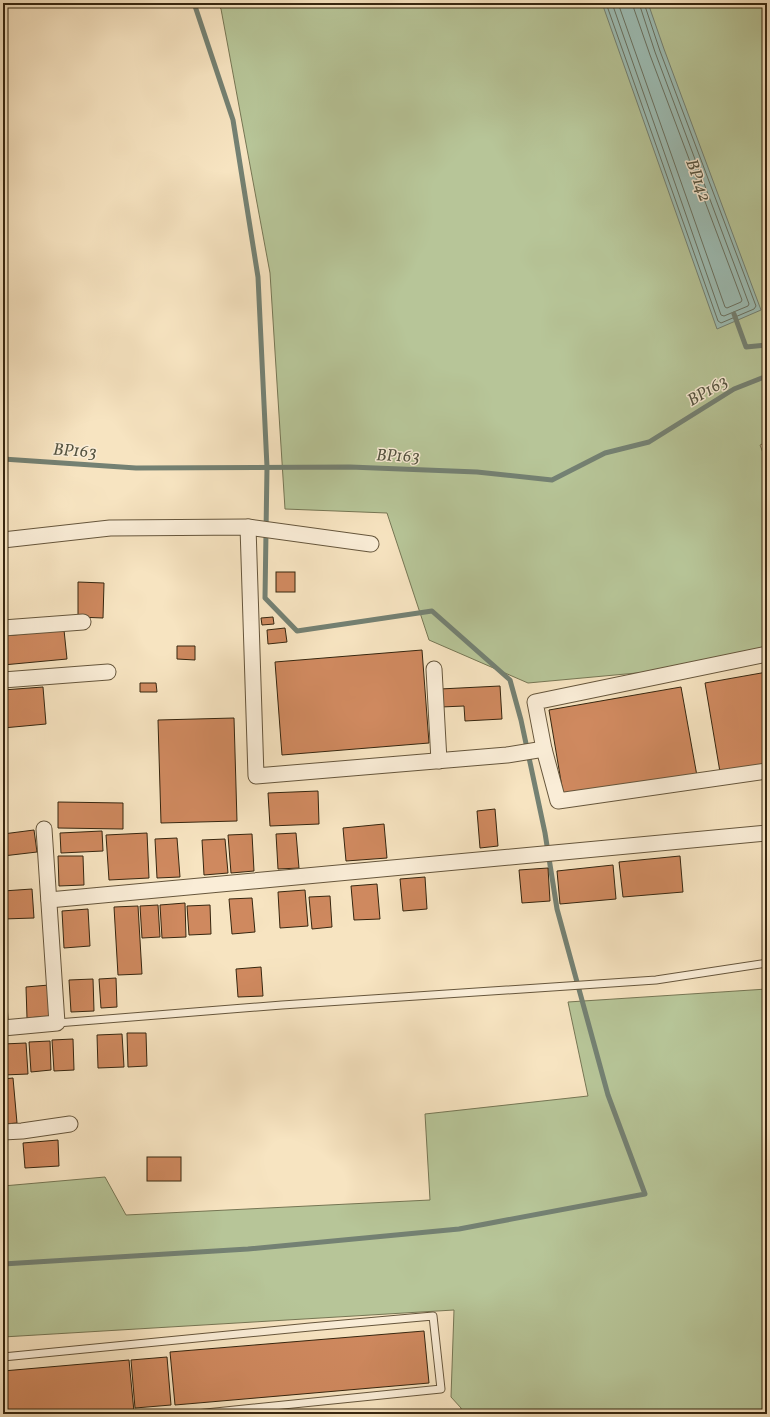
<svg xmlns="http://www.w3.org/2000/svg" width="770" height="1417" viewBox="0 0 770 1417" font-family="Vollkorn,serif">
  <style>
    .green { fill: #b7c598; stroke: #767654 }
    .water { fill: #9dbeb6; stroke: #748173 }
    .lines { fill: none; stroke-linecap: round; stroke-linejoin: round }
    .shore { stroke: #6a7262; stroke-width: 1 }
    .stream { stroke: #748173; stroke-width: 5 }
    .building { fill: #cf895f; stroke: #36260f }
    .service-casing { stroke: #66563c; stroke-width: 9 }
    .minor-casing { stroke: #66563c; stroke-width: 17 }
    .service { stroke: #faedd7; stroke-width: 7 }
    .minor { stroke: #faedd7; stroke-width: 15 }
    .labels { text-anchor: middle; stroke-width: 3; stroke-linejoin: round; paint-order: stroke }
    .water-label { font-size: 17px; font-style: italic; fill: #555441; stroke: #faedd7 }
  </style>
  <rect width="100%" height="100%" fill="#f7e4c1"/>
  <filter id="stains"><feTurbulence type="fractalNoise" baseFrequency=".005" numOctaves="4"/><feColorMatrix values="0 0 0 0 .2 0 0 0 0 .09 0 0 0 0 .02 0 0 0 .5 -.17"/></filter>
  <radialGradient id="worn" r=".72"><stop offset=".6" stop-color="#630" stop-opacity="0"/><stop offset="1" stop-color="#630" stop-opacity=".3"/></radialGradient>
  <g class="green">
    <path d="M217,3H767V442L760,445L767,463V661L528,683L429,640L387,513L285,509L270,273L221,9Z"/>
    <path d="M767,989V1414H462L461,1408L451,1397L454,1310L3,1337V1186L105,1177L126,1215L430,1200L425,1114L588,1096L568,1002Z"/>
  </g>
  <path class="water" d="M602,3H648L664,49L761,310L717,329Z"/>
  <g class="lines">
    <g class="shore">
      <path d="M606,3L718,321L721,323L754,309L756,306L660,51L644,3"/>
      <path d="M612,3L721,315L724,316L748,306L749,304L655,52L639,3"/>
      <path d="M618,3L725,307L727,308L741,302L742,300L650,55L634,9L633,3"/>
    </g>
    <g class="stream">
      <path d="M734,314L746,347L767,345"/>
      <path d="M3,459L136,468L350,467L477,472L552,480L605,453L649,442L734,389L767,376"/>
      <path d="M3,1264L248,1249L459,1229L645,1194L608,1095L557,909L545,833L521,720L510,680L432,611L297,631L265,598L267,467L258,277L233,120L194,3"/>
    </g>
  </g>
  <g class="building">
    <rect x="276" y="572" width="19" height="20"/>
    <path d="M78,582L104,583L103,618L78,617Z"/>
    <path d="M273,617L274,624L262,625L261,618Z"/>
    <path d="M285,628L287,642L268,644L267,630Z"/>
    <path d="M64,630L67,659L3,665V636Z"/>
    <path d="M177,646H195V660L177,659Z"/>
    <path d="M422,650L429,743L282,755L275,662Z"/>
    <path d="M767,672V764L720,772L705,683Z"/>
    <path d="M140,683H156L157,692H140Z"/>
    <path d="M500,686L502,719L465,721L464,706L441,707L440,689Z"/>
    <path d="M43,687L46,724L3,728V690Z"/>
    <path d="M681,687L697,776L564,799L549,710Z"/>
    <path d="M234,718L237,821L161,823L158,720Z"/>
    <path d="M318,791L319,824L270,826L268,793Z"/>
    <path d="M58,802L123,803V829L58,828Z"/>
    <path d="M495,809L498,846L480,848L477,811Z"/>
    <path d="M384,824L387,858L346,861L343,828Z"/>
    <path d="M34,830L37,852L3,856V834Z"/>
    <path d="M102,831L103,851L61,853L60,833Z"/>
    <path d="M147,833L149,878L109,880L106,835Z"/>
    <path d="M296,833L299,868L278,869L276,834Z"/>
    <path d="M252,834L254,871L231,873L228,835Z"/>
    <path d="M177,838L180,877L157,878L155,839Z"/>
    <path d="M225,839L228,873L204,875L202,840Z"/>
    <path d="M58,856H83L84,885L59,886Z"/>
    <path d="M680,856L683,892L623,897L619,862Z"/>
    <path d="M613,865L616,899L560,904L557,871Z"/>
    <path d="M548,868L550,901L522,903L519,870Z"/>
    <path d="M425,877L427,909L403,911L400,879Z"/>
    <path d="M377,884L380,919L354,920L351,886Z"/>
    <path d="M32,889L34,918L3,919V891Z"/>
    <path d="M305,890L308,926L280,928L278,892Z"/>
    <path d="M330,896L332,927L312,929L309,897Z"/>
    <path d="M252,898L255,932L232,934L229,899Z"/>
    <path d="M185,903L186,937L162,938L160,905Z"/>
    <path d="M158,905L160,937L142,938L140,906Z"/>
    <path d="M210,905L211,934L189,935L187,906Z"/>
    <path d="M138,906L142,974L118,975L114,907Z"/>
    <path d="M88,909L90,946L64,948L62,911Z"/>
    <path d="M261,967L263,996L238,997L236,969Z"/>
    <path d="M116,978L117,1007L101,1008L99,979Z"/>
    <path d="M93,979L94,1011L71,1012L69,980Z"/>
    <path d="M49,985L51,1016L27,1018L26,987Z"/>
    <path d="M3,988H6L8,1020H3Z"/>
    <path d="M127,1033H146L147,1066L128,1067Z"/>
    <path d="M122,1034L124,1067L98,1068L97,1035Z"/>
    <path d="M73,1039L74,1070L54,1071L52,1040Z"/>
    <path d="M50,1041L51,1070L31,1072L29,1042Z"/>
    <path d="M26,1043L28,1074L4,1075L3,1044Z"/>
    <path d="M13,1078L17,1123L3,1124V1079Z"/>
    <path d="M58,1140L59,1166L25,1168L23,1143Z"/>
    <rect x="147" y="1157" width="34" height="24"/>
    <path d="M424,1331L429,1383L175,1405L170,1352Z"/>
    <path d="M167,1357L171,1405L135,1408L131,1360Z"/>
    <path d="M129,1360L134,1412L114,1414H3V1371Z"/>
  </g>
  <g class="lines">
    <defs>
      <g id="service">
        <path d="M57,1023L282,1005L656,980L767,963"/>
        <path d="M3,1357L310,1327L433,1316L441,1389L196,1414"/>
      </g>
      <g id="minor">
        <path d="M248,527L256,776L507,755L544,749"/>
        <path d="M3,540L110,528L248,527L371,544"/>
        <path d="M3,628L83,622"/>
        <path d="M767,654L535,702L544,749L558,801L767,771"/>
        <path d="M434,669L439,761"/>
        <path d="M3,680L108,672"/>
        <path d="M49,900L767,833"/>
        <path d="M3,1028L57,1023L44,829"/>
        <path d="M3,1132L22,1131L70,1124"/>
      </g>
    </defs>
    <use href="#service" class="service-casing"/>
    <use href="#minor" class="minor-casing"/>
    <use href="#service" class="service"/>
    <use href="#minor" class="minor"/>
  </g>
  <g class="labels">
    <g class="water-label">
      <text transform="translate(699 180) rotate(70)" y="6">BP142</text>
      <text transform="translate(707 390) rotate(-31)" y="6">BP163</text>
      <text transform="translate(75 450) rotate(4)" y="6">BP163</text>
      <text transform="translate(398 455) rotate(2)" y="6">BP163</text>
    </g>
  </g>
  <rect width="770" height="1417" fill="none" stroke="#f7e4c1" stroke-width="16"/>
  <rect x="4" y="4" width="762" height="1409" fill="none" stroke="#36260f" stroke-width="2"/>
  <rect x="8" y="8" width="754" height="1401" fill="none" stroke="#36260f"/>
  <rect width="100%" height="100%" filter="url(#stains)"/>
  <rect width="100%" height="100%" fill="url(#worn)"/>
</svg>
